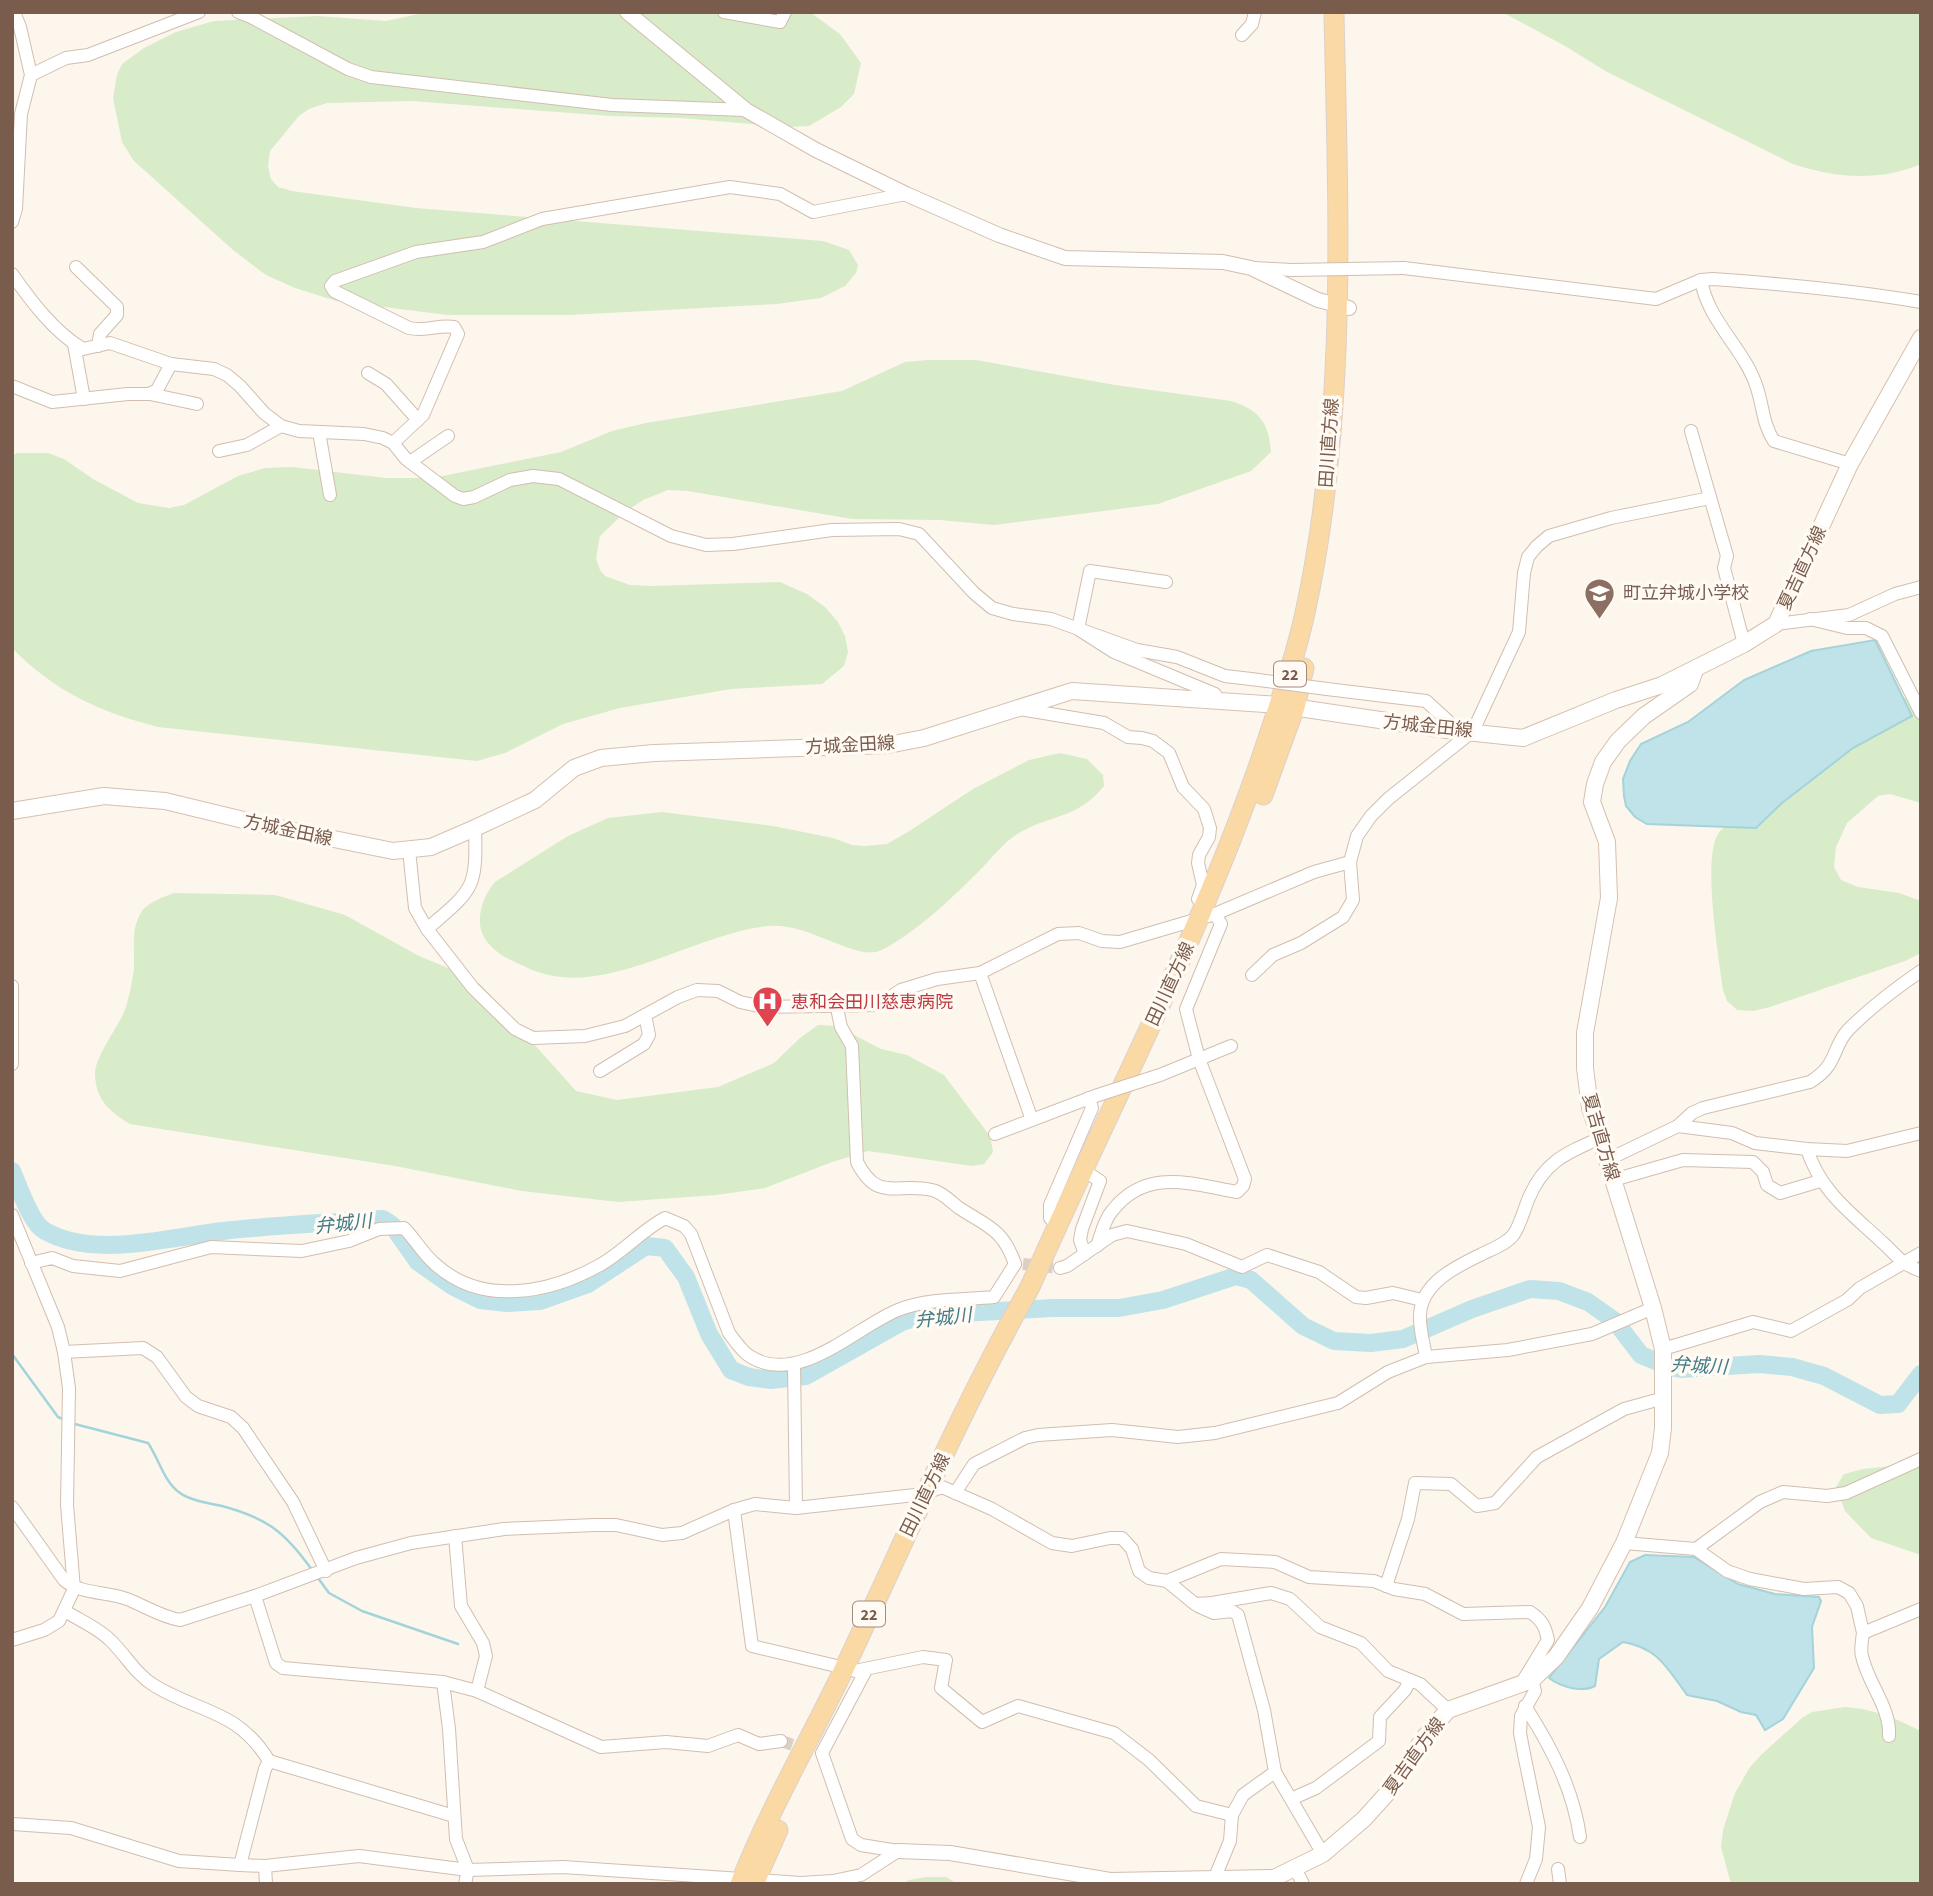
<svg xmlns="http://www.w3.org/2000/svg" width="1933" height="1896" viewBox="0 0 1933 1896" font-family="'Source Sans 3','Noto Sans JP',sans-serif">
  <style>
    .green { fill: #d8ecc9 }
    .water { fill: #bfe3e8; stroke: #a5d3da; stroke-width: 2 }
    .lines { fill: none; stroke-linecap: round; stroke-linejoin: round }
    .stream { stroke: #a5d3da; stroke-width: 2.5 }
    .river { stroke: #bfe3e8; stroke-width: 18 }
    .minor-tunnel { stroke: #dcd0c4; stroke-width: 12; stroke-dasharray: 12 6; stroke-linecap: butt }
    .minor-casing { stroke: #d1beb0; stroke-width: 14 }
    .tertiary-casing { stroke: #d1beb0; stroke-width: 16 }
    .secondary-casing { stroke: #d6c0b0; stroke-width: 18 }
    .primary-casing { stroke: #dad1cd; stroke-width: 21 }
    .minor { stroke: #fff; stroke-width: 12 }
    .tertiary { stroke: #fff; stroke-width: 14 }
    .secondary { stroke: #fff; stroke-width: 16 }
    .primary { stroke: #fbd9a5; stroke-width: 19 }
    .minor-bridge-casing { stroke: #d1beb0; stroke-width: 14; stroke-linecap: butt }
    .minor-bridge { stroke: #fff; stroke-width: 12 }
    .labels { text-anchor: middle; stroke-width: 7; stroke-linejoin: round; paint-order: stroke }
    .shield { fill: #fffaf3; stroke: #a28b7f; stroke-width: 2 }
    .shield-label { font-size: 16px; font-weight: bold; fill: #7a5c4d }
    .street-label { font-size: 18px; fill: #7a5c4d; stroke: #fffaf3 }
    .education-label { font-size: 18px; fill: #785e54; stroke: #fffaf3; text-anchor: start }
    .health-label { font-size: 18px; fill: #be3a42; stroke: #fffaf3; text-anchor: start }
    .water-label { font-size: 19px; font-style: italic; fill: #437c86; stroke: #fffaf3 }
  </style>
  <rect width="100%" height="100%" fill="#fdf6ec"/>
  <g class="green">
    <path d="M428,12H810L840,34L861,63L854,94L841,107L809,126L789,127L680,118L610,116L412,101L327,103L309,109L299,116L270,151L268,166L271,179L278,187L292,191L416,208L823,241L849,250L858,265L856,273L845,286L821,298L777,304L570,315H447L336,301L295,288L266,275L233,250L134,161L122,142L113,98L117,75L122,64L144,48L176,32L214,21L318,16L386,21Z"/>
    <path d="M1502,12H1921V164C1879,182 1835,178 1793,164L1607,72L1565,46Z"/>
    <path d="M928,360H976L1115,385L1231,401C1259,410 1269,422 1271,452L1251,471L1158,504L994,525L940,520L852,519L688,491L668,490L643,500L624,513L600,536L596,558L600,570L605,576L630,585L650,586L780,582L807,594L825,607L838,622L845,636L848,652L844,666L822,684L731,689L620,708L563,724L505,753L477,761L158,727C100,712 55,692 12,648V455L18,453H48L64,459L93,479L138,503L169,508L184,505L238,476L265,468L292,467L386,478H433L561,452L612,431L646,423L842,391L905,362Z"/>
    <path d="M1914,697L1921,698V803L1890,794L1878,796L1847,823L1836,847L1834,867L1841,880L1858,887L1899,893L1921,901V953L1905,961L1770,1007L1753,1011L1737,1010L1727,1001L1723,990C1719,959 1702,859 1718,834C1720,830 1726,826 1729,823L1898,699Z"/>
    <path d="M1060,753L1087,759L1103,775L1104,786C1075,822 1045,814 1013,837C1001,846 990,860 979,871C954,896 929,920 899,940C892,944 884,950 876,952C850,957 806,922 769,926C701,932 616,991 549,975C537,973 526,967 515,962C501,956 485,945 481,930C477,913 484,895 495,882L568,836L608,818L662,812L773,826L833,838L852,845L865,846L887,844L911,830L973,789L1029,760Z"/>
    <path d="M174,893L275,895L345,915L419,956L465,975L481,985L576,1091L617,1100L718,1087L774,1063L800,1038L818,1025L837,1026L881,1049L907,1055L944,1075L990,1136L993,1152L984,1164L972,1166L868,1151L832,1162L765,1188L716,1195L618,1202L522,1191L395,1166L130,1124C110,1112 96,1100 95,1075C94,1058 118,1027 124,1012C129,1000 132,982 134,969C135,950 130,929 142,911C148,902 164,897 174,893Z"/>
    <path d="M1921,1463V1555L1871,1538L1845,1511L1836,1487L1844,1474L1863,1469Z"/>
    <path d="M1845,1707L1863,1709L1889,1716L1921,1731V1884H1731L1721,1847L1723,1830L1735,1793L1750,1767L1762,1754L1802,1718L1812,1712Z"/>
    <path d="M926,1877H946L958,1884H903L909,1880Z"/>
  </g>
  <g class="water">
    <path d="M1875,640L1912,716L1853,748L1782,803L1756,828L1647,824L1635,817L1626,806L1624,796L1623,779L1630,761L1641,744L1688,722L1744,680L1811,651Z"/>
    <path d="M1645,1555L1694,1557L1738,1584L1775,1594L1819,1597L1821,1601L1812,1627L1814,1668L1783,1719L1765,1730L1756,1715L1741,1712L1717,1701L1687,1695C1667,1668 1658,1648 1623,1642L1599,1659L1595,1686C1581,1693 1561,1687 1549,1678L1605,1607L1630,1562Z"/>
  </g>
  <g class="lines">
    <g class="stream">
      <path d="M12,1354L58,1417L65,1420"/>
      <path d="M71,1423L148,1443C159,1459 164,1482 180,1493C191,1501 209,1503 222,1506C267,1518 285,1532 312,1570"/>
      <path d="M318,1578L329,1593L362,1611L458,1644"/>
    </g>
    <path class="river" d="M12,1171C19,1186 30,1223 45,1231C94,1259 170,1237 223,1231C276,1225 330,1223 383,1219L392,1225L418,1262L452,1286L480,1300L507,1303L540,1301L588,1284L646,1246L665,1248L686,1277L709,1334L731,1370L749,1377L771,1380L806,1376L902,1322L924,1315L1053,1308H1119L1163,1300L1236,1276L1251,1280L1303,1326L1334,1341L1371,1343L1403,1339L1472,1309L1530,1289L1559,1291L1588,1302L1615,1321L1641,1355L1670,1367L1681,1369L1759,1364L1792,1367L1824,1376L1880,1405L1898,1404L1921,1374"/>
    <g class="minor-tunnel">
      <path d="M1023,1264L1060,1268"/>
      <path d="M781,1741L810,1751"/>
    </g>
    <defs>
      <g id="minor">
        <path d="M238,12L251,17L348,69L371,77L612,105L746,110"/>
        <path d="M724,12L780,22L785,12"/>
        <path d="M1242,35L1252,24L1255,12"/>
        <path d="M31,75L66,58L88,55L199,12"/>
        <path d="M12,222L16,209L21,114L31,75L20,27L14,12"/>
        <path d="M76,267L117,307V315L100,334L98,346"/>
        <path d="M1255,268L1292,270"/>
        <path d="M1404,268L1656,299L1701,280"/>
        <path d="M12,274C31,301 54,332 83,349L110,343L171,364L214,369L227,375L240,386L264,413L281,426L299,431L364,434L383,438L393,443L406,459L455,496L463,499L474,497L510,480L533,476L559,479L671,536L706,545L733,544L832,530L899,529L919,534L974,593L992,608L1013,614L1051,619L1137,650L1177,657L1225,676L1251,679"/>
        <path d="M74,344L84,399"/>
        <path d="M368,373L386,384L418,420"/>
        <path d="M12,386L52,402L128,394H149L157,390L171,364"/>
        <path d="M150,394L197,404"/>
        <path d="M1691,431L1727,556L1724,568L1744,644"/>
        <path d="M319,432L330,495"/>
        <path d="M393,443L423,415L458,334L454,327C438,324 429,332 409,328L334,291L331,286L335,281L416,252L483,242L542,219L730,187L780,194L813,212L906,194"/>
        <path d="M219,451L247,445L281,426"/>
        <path d="M410,462L448,436"/>
        <path d="M1850,464L1774,441C1763,425 1763,406 1757,388C1745,349 1708,322 1701,280L1713,279C1783,284 1852,290 1921,302"/>
        <path d="M1166,582L1090,571L1078,629L1114,652L1215,694L1218,701"/>
        <path d="M1810,619L1847,628H1866L1882,636L1921,713"/>
        <path d="M1776,624L1849,615L1895,594L1921,587"/>
        <path d="M1327,689L1426,701L1448,721L1450,730"/>
        <path d="M1020,709L1104,723L1128,737L1142,738L1153,741L1169,753L1183,787L1204,809L1210,828L1209,837L1199,855L1198,863L1203,885L1198,899"/>
        <path d="M409,850L415,908L427,929L473,988L515,1029L533,1038L585,1036L625,1026L678,997L697,990L718,991L740,1002L763,1007L878,1005L901,990L937,979L980,973L1058,934L1079,933L1102,941L1120,942L1215,914L1314,872L1350,862"/>
        <path d="M427,929C473,889 477,890 475,828"/>
        <path d="M980,973L1032,1120"/>
        <path d="M1252,975L1273,955L1301,943L1343,917L1353,900L1350,862L1357,836L1371,816L1388,799L1473,731L1519,632L1524,573L1528,557L1537,546L1549,536L1611,518L1710,498"/>
        <path d="M12,986V1064"/>
        <path d="M837,1008L841,1027L852,1046L857,1162C878,1203 896,1182 932,1190C942,1192 951,1202 959,1208C987,1226 1003,1229 1015,1264"/>
        <path d="M600,1071L644,1044L649,1035L645,1015"/>
        <path d="M1160,1075L1231,1046"/>
        <path d="M1678,1126L1732,1133L1755,1143L1807,1149L1847,1151L1921,1133"/>
        <path d="M995,1134L1095,1096"/>
        <path d="M1807,1149C1820,1191 1851,1213 1882,1242C1898,1256 1899,1263 1921,1271"/>
        <path d="M1607,1160L1678,1126L1692,1113L1703,1108L1810,1082C1839,1064 1831,1049 1848,1030C1869,1009 1896,988 1921,971"/>
        <path d="M1613,1180L1683,1160L1753,1162L1763,1172L1767,1185L1780,1193L1820,1181"/>
        <path d="M12,1215L58,1327L64,1352L69,1388L67,1505L74,1589L59,1621L44,1630L12,1640"/>
        <path d="M1057,1225L1050,1218V1205L1092,1108L1089,1098"/>
        <path d="M1097,1246C1101,1235 1104,1220 1112,1211C1146,1167 1191,1184 1237,1192L1243,1186L1245,1179L1199,1059L1186,1009L1221,924L1215,914"/>
        <path d="M1085,1254L1080,1240L1082,1229L1100,1181L1091,1175"/>
        <path d="M31,1263L52,1258L73,1266L120,1271L211,1247L302,1251L349,1241L379,1229L404,1228C415,1239 423,1254 435,1264C482,1307 550,1293 600,1265C623,1252 641,1231 665,1218L684,1226L691,1234L729,1333C735,1341 742,1352 751,1357C799,1386 856,1327 898,1310C928,1298 962,1300 994,1297L1015,1264"/>
        <path d="M1060,1268L1067,1266L1112,1235L1127,1231L1186,1244L1242,1267L1267,1255L1319,1272L1356,1297L1366,1298L1393,1293L1422,1300"/>
        <path d="M1663,1349L1753,1322L1791,1331L1847,1300L1860,1288L1921,1253"/>
        <path d="M64,1352L143,1348L157,1357L186,1397L198,1406L231,1417L243,1428L293,1502L326,1571"/>
        <path d="M1426,1357C1424,1344 1419,1328 1420,1315C1421,1283 1457,1266 1482,1254C1492,1249 1507,1244 1514,1234C1520,1225 1524,1210 1528,1200C1543,1163 1564,1154 1598,1139"/>
        <path d="M794,1365L796,1508"/>
        <path d="M955,1493L974,1464L1025,1438L1038,1435L1112,1430L1178,1437L1215,1433L1338,1403L1388,1372L1426,1357L1508,1350L1592,1334L1653,1308"/>
        <path d="M12,1507L64,1580C82,1595 106,1591 127,1599C145,1606 161,1617 180,1620L255,1596L356,1558L411,1543L504,1529L595,1525H616L662,1535L682,1533L734,1510L755,1504L796,1508L924,1494L942,1487L992,1509L1052,1543L1072,1546L1110,1538H1122L1132,1549L1139,1571L1149,1578L1167,1581L1195,1604L1212,1603L1271,1593L1290,1599L1320,1627L1361,1643L1388,1671L1420,1684L1448,1710"/>
        <path d="M734,1510L752,1646L845,1668"/>
        <path d="M455,1536L461,1606L483,1643L486,1656L477,1691"/>
        <path d="M1624,1543L1696,1549L1727,1571L1750,1579L1804,1589L1838,1587L1849,1593L1857,1606L1863,1633L1921,1609"/>
        <path d="M1696,1549L1760,1502L1783,1492L1827,1496L1846,1493L1921,1459"/>
        <path d="M1167,1581L1221,1559L1275,1562L1309,1577L1374,1581L1394,1589L1425,1594L1463,1614L1530,1612C1542,1620 1545,1626 1548,1640L1521,1684"/>
        <path d="M1386,1586L1408,1519L1415,1483L1451,1484L1477,1506L1495,1503L1537,1457L1624,1409L1664,1398"/>
        <path d="M255,1596L276,1663L283,1668L443,1682L477,1691L601,1747L666,1742L708,1746L738,1735L759,1744L781,1741"/>
        <path d="M1198,1606L1214,1613L1232,1611L1238,1615L1264,1710L1275,1772L1323,1854"/>
        <path d="M65,1611C79,1620 98,1628 110,1640C126,1655 135,1674 155,1686C200,1713 238,1710 269,1761L454,1816"/>
        <path d="M1863,1633C1862,1641 1860,1649 1862,1656C1868,1684 1891,1708 1889,1736"/>
        <path d="M866,1670L822,1753L852,1839L861,1845L898,1851"/>
        <path d="M855,1671L923,1657L946,1660L941,1688L982,1722L1018,1706L1114,1733L1149,1760L1196,1806L1232,1815L1243,1795L1275,1772"/>
        <path d="M443,1682L449,1729L456,1839L468,1870L465,1884"/>
        <path d="M1525,1706C1551,1747 1573,1788 1580,1837"/>
        <path d="M1291,1799L1316,1788L1379,1741L1380,1717L1405,1690L1410,1680"/>
        <path d="M12,1824L71,1828L179,1861L240,1865L265,1866L359,1856L468,1870L563,1867L801,1883L833,1881L861,1875L898,1851"/>
        <path d="M240,1865L265,1769L269,1761"/>
        <path d="M265,1866L266,1884"/>
        <path d="M1295,1868L1303,1884"/>
        <path d="M1558,1869L1560,1884"/>
        <path d="M1215,1877L1230,1841L1232,1815"/>
        <path d="M1526,1884L1536,1859L1539,1827L1524,1754L1520,1733L1521,1716L1535,1691L1532,1680"/>
      </g>
      <g id="tertiary">
        <path d="M627,12L746,110L816,150L906,194L999,235L1065,258L1223,262L1251,268L1318,300L1349,308"/>
        <path d="M898,1851L950,1853L1110,1880L1276,1877"/>
      </g>
      <g id="secondary">
        <path d="M12,811L104,796L165,801L260,824L393,851L431,847L475,828L535,800L574,768L601,758L654,753L888,745L924,738L1072,691L1279,705L1447,730L1523,738L1616,700L1662,685L1744,644L1776,624L1850,464L1921,338"/>
        <path d="M1270,1884L1276,1877L1323,1854L1364,1819L1391,1789L1423,1739L1448,1710L1532,1680L1556,1657L1590,1608L1624,1543L1660,1453L1663,1428V1349L1653,1308L1607,1160L1590,1108L1585,1068V1033L1609,898L1607,842L1592,802L1595,784L1603,762L1618,741L1644,716L1690,684L1695,670"/>
      </g>
      <g id="primary">
        <path d="M1263,795L1295,707L1304,668"/>
        <path d="M740,1884C769,1810 810,1740 844,1669C905,1541 960,1410 1030,1287C1109,1107 1202,934 1265,747C1280,703 1295,658 1305,613C1348,416 1338,212 1334,12"/>
        <path d="M754,1884L778,1830"/>
      </g>
    </defs>
    <use href="#minor" class="minor-casing"/>
    <use href="#tertiary" class="tertiary-casing"/>
    <use href="#secondary" class="secondary-casing"/>
    <use href="#primary" class="primary-casing"/>
    <use href="#minor" class="minor"/>
    <use href="#tertiary" class="tertiary"/>
    <use href="#secondary" class="secondary"/>
    <use href="#primary" class="primary"/>
    <defs>
      <g id="minor-bridge">
        <path d="M1292,270L1404,268"/>
        <path d="M1251,679L1327,689"/>
        <path d="M1095,1096L1160,1075"/>
      </g>
    </defs>
    <use href="#minor-bridge" class="minor-bridge-casing"/>
    <use href="#minor-bridge" class="minor-bridge"/>
  </g>
  <defs>
    <symbol id="school-pin" viewBox="-11 -11 22 30"><path d="M0 17L-7.5 6A9.5 9.5 0 1 1 7.5 6Z" fill="#8d6e63" stroke="#fffaf3"/><path d="M0-5L7-2L0 1L-7-2ZM-4 1L0 2.5L4 1V4Q0 6-4 4Z" fill="#fff"/></symbol>
    <symbol id="hospital-pin" viewBox="-11 -11 22 30"><path d="M0 17L-7.5 6A9.5 9.5 0 1 1 7.5 6Z" fill="#e0444e" stroke="#fffaf3"/><path d="M-5-5h3v3.5h4V-5h3V5h-3V1.5h-4V5h-3Z" fill="#fff"/></symbol>
  </defs>
  <g fill-rule="evenodd">
    <use href="#school-pin" x="1582" y="576" width="35" height="47"/>
    <use href="#hospital-pin" x="750" y="984" width="35" height="47"/>
  </g>
  <g class="labels">
    <g class="shield">
      <rect x="1274" y="661.5" width="32" height="25" rx="5"/>
      <rect x="853" y="1601.5" width="32" height="25" rx="5"/>
    </g>
    <g class="shield-label">
      <text x="1290" y="680">22</text>
      <text x="869" y="1620">22</text>
    </g>
    <g class="street-label">
      <text transform="translate(1329 443) rotate(-86)" y="6">田川直方線</text>
      <text transform="translate(1802 568) rotate(-65)" y="6">夏吉直方線</text>
      <text transform="translate(1428 726) rotate(6)" y="6">方城金田線</text>
      <text transform="translate(850 745) rotate(-3)" y="6">方城金田線</text>
      <text transform="translate(288 830) rotate(12)" y="6">方城金田線</text>
      <text transform="translate(1170 984) rotate(-65)" y="6">田川直方線</text>
      <text transform="translate(1601 1137) rotate(74)" y="6">夏吉直方線</text>
      <text transform="translate(925 1495) rotate(-64)" y="6">田川直方線</text>
      <text transform="translate(1414 1756) rotate(-54)" y="6">夏吉直方線</text>
    </g>
    <g class="education-label">
      <text x="1623" y="599">町立弁城小学校</text>
    </g>
    <g class="health-label">
      <text x="791" y="1008">恵和会田川慈恵病院</text>
    </g>
    <g class="water-label">
      <text transform="translate(343 1223) rotate(-6)" y="7">弁城川</text>
      <text transform="translate(943 1317) rotate(-6)" y="7">弁城川</text>
      <text transform="translate(1699 1365) rotate(3)" y="7">弁城川</text>
    </g>
  </g>
  <rect width="1933" height="1896" fill="none" stroke="#7a5c4d" stroke-width="28"/>
</svg>
